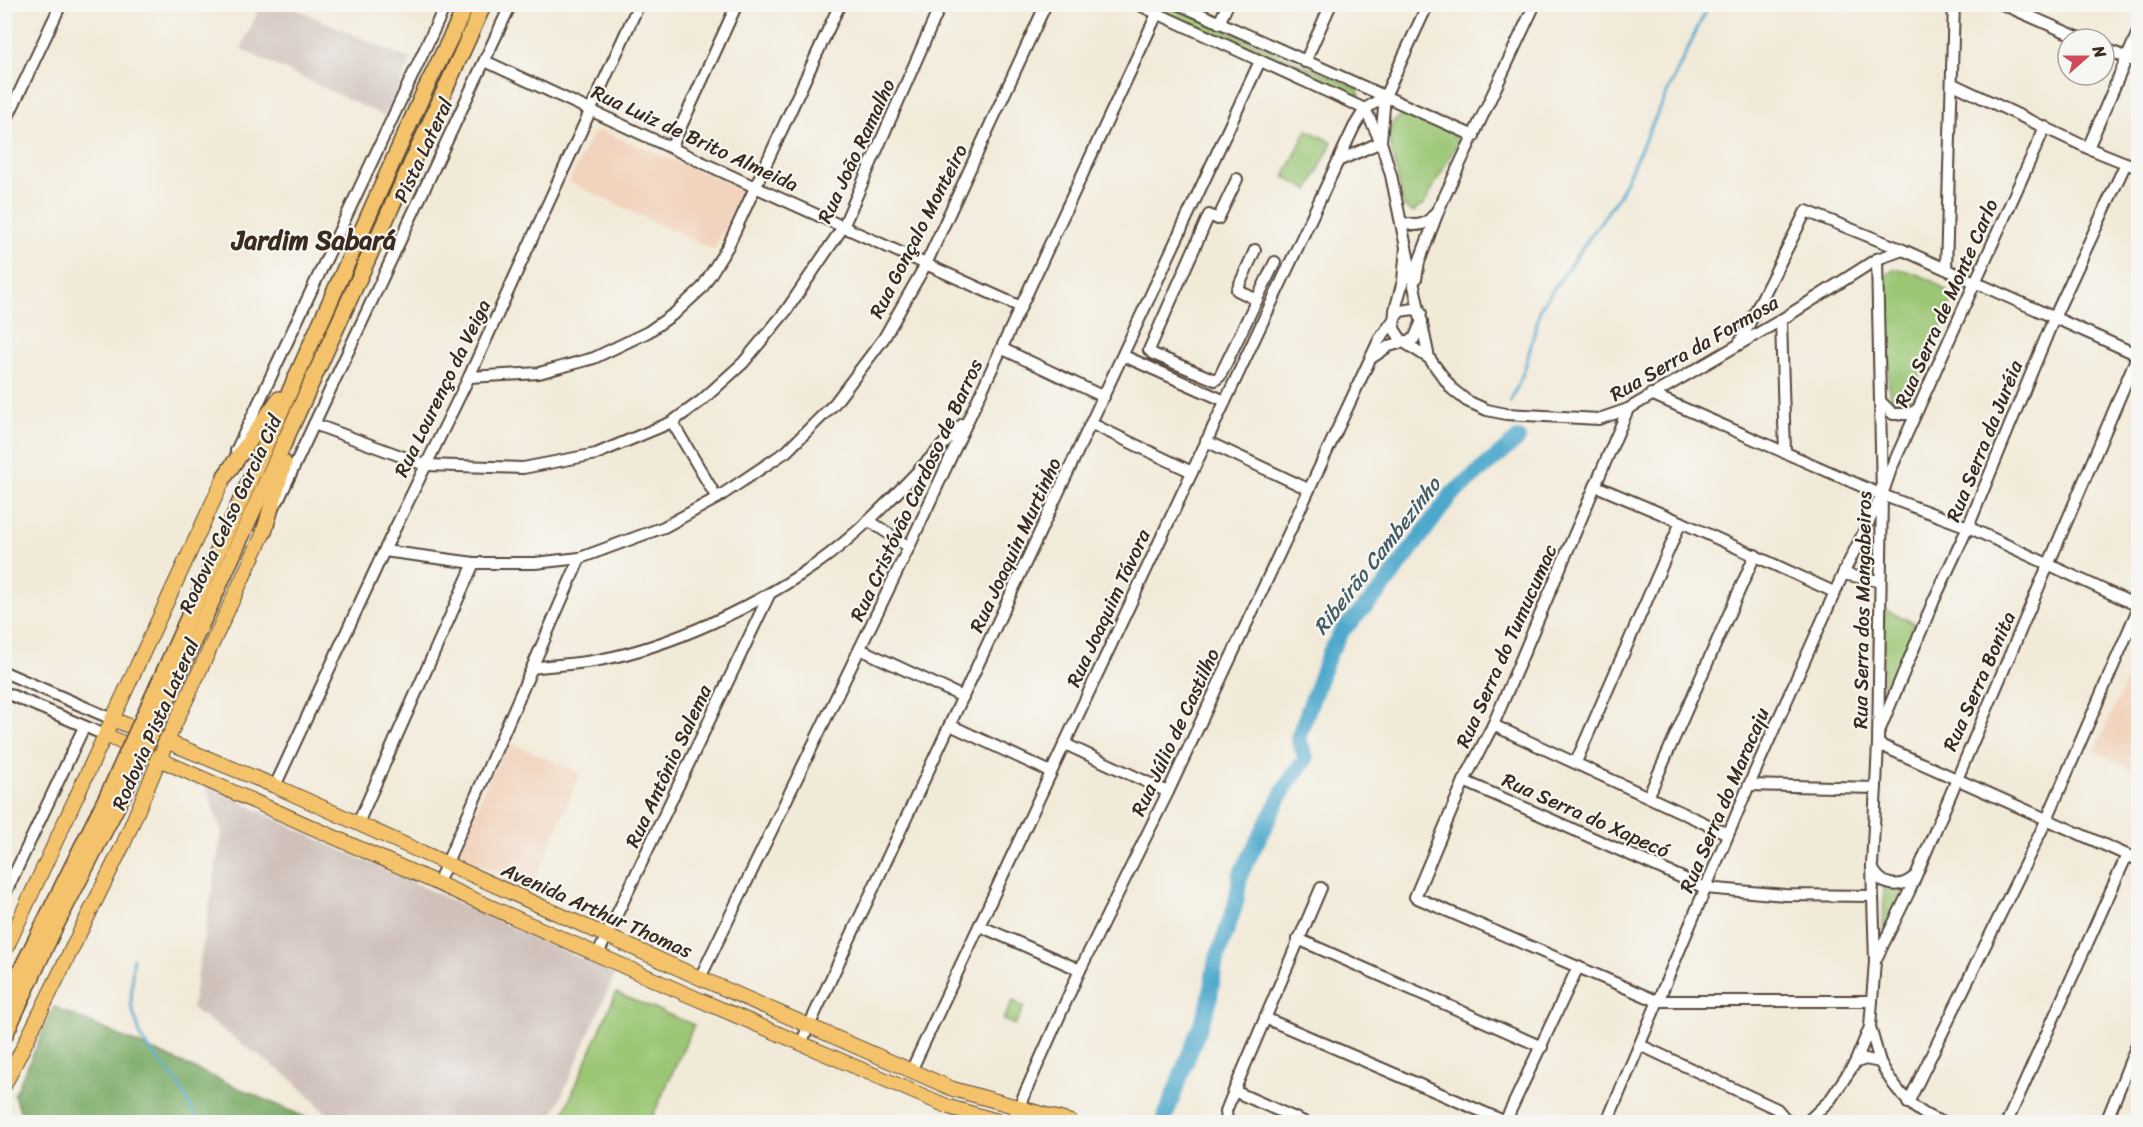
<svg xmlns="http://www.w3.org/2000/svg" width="2143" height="1127" viewBox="0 0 2143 1127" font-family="Sriracha,sans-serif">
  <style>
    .built { fill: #f2d4be }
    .industrial { fill: #cfc0ba }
    .green { fill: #9bc674; stroke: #6b7849; stroke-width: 1.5 }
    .forest { fill: #7cab66; stroke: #5c6a42; stroke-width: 1.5 }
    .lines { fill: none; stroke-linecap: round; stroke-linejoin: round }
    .stream { stroke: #4ea8cc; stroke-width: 3 }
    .river { stroke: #4ea8cc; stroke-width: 16 }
    .minor-casing { stroke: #56473a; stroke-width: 14 }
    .major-casing { stroke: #56473a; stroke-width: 16 }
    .highway-casing { stroke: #56473a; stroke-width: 18 }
    .minor { stroke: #fff; stroke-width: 10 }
    .major { stroke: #f3c26a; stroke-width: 14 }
    .highway { stroke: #f3c26a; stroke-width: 15 }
    .highway-bridge-casing { stroke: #56473a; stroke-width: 18; stroke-linecap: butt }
    .highway-bridge { stroke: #f3c26a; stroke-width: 15 }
    .labels { text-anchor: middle; stroke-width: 4.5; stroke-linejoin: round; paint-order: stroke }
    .street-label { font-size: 20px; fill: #3b2a1e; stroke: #f6f6f2 }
    .water-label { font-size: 21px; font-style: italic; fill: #435c64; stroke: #f6f6f2 }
    .district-label { font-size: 26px; font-weight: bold; fill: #3b2a1e; stroke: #f6f6f2 }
  </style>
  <rect width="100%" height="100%" fill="#f6f6f2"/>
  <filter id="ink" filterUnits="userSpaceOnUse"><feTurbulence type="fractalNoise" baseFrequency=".0167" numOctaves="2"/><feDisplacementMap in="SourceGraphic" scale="12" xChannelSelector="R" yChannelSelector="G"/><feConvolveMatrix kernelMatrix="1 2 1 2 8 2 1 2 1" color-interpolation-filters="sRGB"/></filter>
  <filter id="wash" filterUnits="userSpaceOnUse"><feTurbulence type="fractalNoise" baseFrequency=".008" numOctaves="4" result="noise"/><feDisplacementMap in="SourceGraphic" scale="24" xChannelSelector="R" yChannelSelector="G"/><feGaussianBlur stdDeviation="1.35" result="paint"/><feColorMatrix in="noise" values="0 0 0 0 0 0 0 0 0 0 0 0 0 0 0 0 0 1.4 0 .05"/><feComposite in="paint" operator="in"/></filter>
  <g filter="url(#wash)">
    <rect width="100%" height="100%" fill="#f2ead8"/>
    <g class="built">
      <path d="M599,130L743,189L714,250L569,182L593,133Z"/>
      <path d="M2138,656V772L2094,751Z"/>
      <path d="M506,741L581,773L532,887L457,854Z"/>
    </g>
    <g class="industrial">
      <path d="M261,4L287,5L411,60L386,117L241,49Z"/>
      <path d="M205,784L323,842L615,974L552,1118L561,1122H344L328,1115L293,1080L192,1008L222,832Z"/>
    </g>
    <g class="green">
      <path d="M1147,5H1169L1357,88L1360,95L1355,97Z"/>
      <path d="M1410,114L1450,131L1458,142L1424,204L1413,212L1404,207L1388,133C1392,121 1397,116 1410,114Z"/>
      <path d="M1307,130L1332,142L1309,190L1284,177Z"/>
      <path d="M1893,269C1910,269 1948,284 1952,301L1910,400L1902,405L1892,400L1889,393L1886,276Z"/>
      <path d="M1884,610L1915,623L1882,711Z"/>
      <path d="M1884,886L1903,890L1883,936Z"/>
      <path d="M616,993L694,1025L650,1122H571L561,1119Z"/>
      <path d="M1013,1001L1024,1007L1015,1025L1003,1020Z"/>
    </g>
    <path class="forest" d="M54,1007L316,1122H25L14,1096Z"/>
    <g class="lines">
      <g class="stream">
        <path d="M1510,402L1524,371L1541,307L1618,197L1709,4"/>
        <path d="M133,958L131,1005L142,1040L178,1083L199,1122"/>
      </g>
      <path class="river" d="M1163,1122L1209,1003L1215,964L1236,903L1240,875L1283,791L1306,758L1298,738L1329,654L1342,631L1382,589L1451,495L1518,439"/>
    </g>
  </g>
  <g filter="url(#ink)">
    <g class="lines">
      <defs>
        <g id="minor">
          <path d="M1137,4L1365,109L1381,142L1391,175L1429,358"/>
          <path d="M1178,4L1474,136"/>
          <path d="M2002,4L2082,39"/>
          <path d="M1219,23L1228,4"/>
          <path d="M2104,48L2138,63"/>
          <path d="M485,61L755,187L1021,307"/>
          <path d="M1305,62L1331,4"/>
          <path d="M1953,84L2088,148L2138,168"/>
          <path d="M4,125L61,4"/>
          <path d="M1381,141L1385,96L1428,4"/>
          <path d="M672,146L737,4"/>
          <path d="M2088,148L2138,32"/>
          <path d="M1338,161L1381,142"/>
          <path d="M1237,179L1218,219L1209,215L1149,350L1153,354L1215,380L1220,376L1275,262"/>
          <path d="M1441,204L1535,4"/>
          <path d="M1401,222C1422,230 1431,222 1441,204L1419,262L1416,279"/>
          <path d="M1406,247L1403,281L1395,310L1394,329L1402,341L1429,358L1452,389L1467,401L1487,410L1506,414L1599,419L1628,409L1781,320L1877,259L1903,250"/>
          <path d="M1255,250L1237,290L1257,300"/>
          <path d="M1946,269L1954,4"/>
          <path d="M1781,320L1785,453"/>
          <path d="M1740,342L1806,211L1903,250L2138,355"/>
          <path d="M1003,349L1104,397"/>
          <path d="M1124,356L1225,401"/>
          <path d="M1373,357L1389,346L1414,339L1422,321"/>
          <path d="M469,377L539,373L594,358L648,332L675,313L702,288L728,246L840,4"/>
          <path d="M1651,394L1882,495L1968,527L2138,606"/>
          <path d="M1880,401L1893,414H1909L1918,409"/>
          <path d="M1628,409L1493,725L1464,781L1415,897L1657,1001H1872"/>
          <path d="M672,422L717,498"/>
          <path d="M314,424L425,465L523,468L596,454L672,422L701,401L743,363L786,311L843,227L941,4"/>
          <path d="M1092,424L1192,472"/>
          <path d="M1206,441L1308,489"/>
          <path d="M236,451L446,4"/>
          <path d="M1596,486L1681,522L1834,592"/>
          <path d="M278,501L511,4"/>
          <path d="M868,520L909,547"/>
          <path d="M384,551L474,563H535L580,558L664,527L717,498L787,451L835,403L884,338L926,264L1046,4"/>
          <path d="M1843,574L1879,581"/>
          <path d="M860,649L963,697"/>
          <path d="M532,668C554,665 577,664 599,660C672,646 754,607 815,565C870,526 916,472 963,424"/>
          <path d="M4,672L112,719"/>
          <path d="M4,692L105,735"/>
          <path d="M950,725L1051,772"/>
          <path d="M1493,725L1728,834"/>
          <path d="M1880,729L1934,600L1968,527L2054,318L2126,163"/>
          <path d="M1065,744L1168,792"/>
          <path d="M1878,744L2138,860"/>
          <path d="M1576,762L1681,522"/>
          <path d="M1464,781L1705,888L1785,895L1872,896"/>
          <path d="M1749,785L1876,788"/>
          <path d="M275,786L384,551L469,377L639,4"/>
          <path d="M1649,795L1755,555"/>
          <path d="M358,823L474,563"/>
          <path d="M1872,867C1880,886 1899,890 1914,877"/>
          <path d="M438,883L580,558"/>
          <path d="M4,896L84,727"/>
          <path d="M980,926L1080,970"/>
          <path d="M1298,939L1542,1047"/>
          <path d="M598,954L770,593"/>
          <path d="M1875,961L1872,866L1878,744L1882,495L1877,259"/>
          <path d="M700,978L909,547L1157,14"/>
          <path d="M1265,1018L1506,1122"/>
          <path d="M1870,1027L1880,1062"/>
          <path d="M801,1043L1260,61"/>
          <path d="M1640,1045L1777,1109L1788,1122"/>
          <path d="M1855,1063L1865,1059L1880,1062C1894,1089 1913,1113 1942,1122"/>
          <path d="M911,1071L1354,127L1365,109L1385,96"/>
          <path d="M1234,1091L1304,1122"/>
          <path d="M1908,1103L2047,819L2138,609"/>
          <path d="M4,1116L7,1122"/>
          <path d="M1012,1122L1080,970L1168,792L1379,340L1400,311L1414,309L1421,313"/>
          <path d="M1227,1122L1226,1111L1234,1091L1321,888"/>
          <path d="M1505,1122L1578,967"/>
          <path d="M1607,1122L1749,785L1843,574L1882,495L1891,469L2045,127"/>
          <path d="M1807,1122L1830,1100L1855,1063L1870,1027L1875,961L1909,892L2138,354"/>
          <path d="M2007,1122L2127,855"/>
          <path d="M2106,1122L2138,1042"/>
        </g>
        <g id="major">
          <path d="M112,719L275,786L700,978L953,1089L1071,1122"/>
          <path d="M105,735L686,994L949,1107L1001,1122"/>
          <path d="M4,953L225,476"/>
          <path d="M4,1086L123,845L167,741L264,532"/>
        </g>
        <g id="highway">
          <path d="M225,476L279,399"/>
          <path d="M264,532L284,463"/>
          <path d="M158,685L424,92L467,4"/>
          <path d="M171,691L484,4"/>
          <path d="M4,1004L112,786"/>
          <path d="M4,1037L52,933L125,791"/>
        </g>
      </defs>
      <use href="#minor" class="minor-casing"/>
      <use href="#major" class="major-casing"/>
      <use href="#highway" class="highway-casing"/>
      <use href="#minor" class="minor"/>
      <use href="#major" class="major"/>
      <use href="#highway" class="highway"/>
      <defs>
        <g id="highway-bridge">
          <path d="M112,786L158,685"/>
          <path d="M125,791L171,691"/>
        </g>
      </defs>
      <use href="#highway-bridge" class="highway-bridge-casing"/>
      <use href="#highway-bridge" class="highway-bridge"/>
    </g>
  </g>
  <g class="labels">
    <g class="street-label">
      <text transform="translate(695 138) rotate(25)" y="7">Rua Luiz de Brito Almeida</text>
      <text transform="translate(423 150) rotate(-65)" y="7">Pista Lateral</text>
      <text transform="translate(856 151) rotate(-65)" y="7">Rua João Ramalho</text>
      <text transform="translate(918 231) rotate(-63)" y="7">Rua Gonçalo Monteiro</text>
      <text transform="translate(1946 303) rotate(-66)" y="7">Rua Serra de Monte Carlo</text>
      <text transform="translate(1694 348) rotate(-30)" y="7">Rua Serra da Formosa</text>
      <text transform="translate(442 388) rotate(-64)" y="7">Rua Lourenço da Veiga</text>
      <text transform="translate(1984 441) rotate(-68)" y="7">Rua Serra da Juréia</text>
      <text transform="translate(916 490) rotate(-65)" y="7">Rua Cristóvão Cardoso de Barros</text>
      <text transform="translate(230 514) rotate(-65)" y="7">Rodovia Celso Garcia Cid</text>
      <text transform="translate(1015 545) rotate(-65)" y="7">Rua Joaquin Murtinho</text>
      <text transform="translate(1108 608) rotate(-65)" y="7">Rua Joaquim Távora</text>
      <text transform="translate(1862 610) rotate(-89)" y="7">Rua Serra dos Mangabeiros</text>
      <text transform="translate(1506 646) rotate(-66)" y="7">Rua Serra do Tumucumac</text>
      <text transform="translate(1979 681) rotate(-66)" y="7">Rua Serra Bonita</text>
      <text transform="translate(155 724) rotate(-66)" y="7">Rodovia Pista Lateral</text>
      <text transform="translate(1175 732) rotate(-65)" y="7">Rua Júlio de Castilho</text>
      <text transform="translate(668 766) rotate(-65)" y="7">Rua Antônio Salema</text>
      <text transform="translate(1724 800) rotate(-67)" y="7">Rua Serra do Maracaju</text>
      <text transform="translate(1586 815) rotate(24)" y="7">Rua Serra do Xapecó</text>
      <text transform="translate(597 910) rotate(24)" y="7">Avenida Arthur Thomas</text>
    </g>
    <g class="water-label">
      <text transform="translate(1377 556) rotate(-52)" y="7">Ribeirão Cambezinho</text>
    </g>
    <g class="district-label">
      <text x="314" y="249">Jardim Sabará</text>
    </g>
  </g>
  <rect width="2143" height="1127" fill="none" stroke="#f6f6f2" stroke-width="24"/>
  <g transform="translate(2086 57) rotate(69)"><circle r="28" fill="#f6f6f2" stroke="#aba49d" stroke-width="1.5"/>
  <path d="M0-4.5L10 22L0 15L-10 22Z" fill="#d1495b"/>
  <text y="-9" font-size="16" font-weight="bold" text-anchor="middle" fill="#3b2a1e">N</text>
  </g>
</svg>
